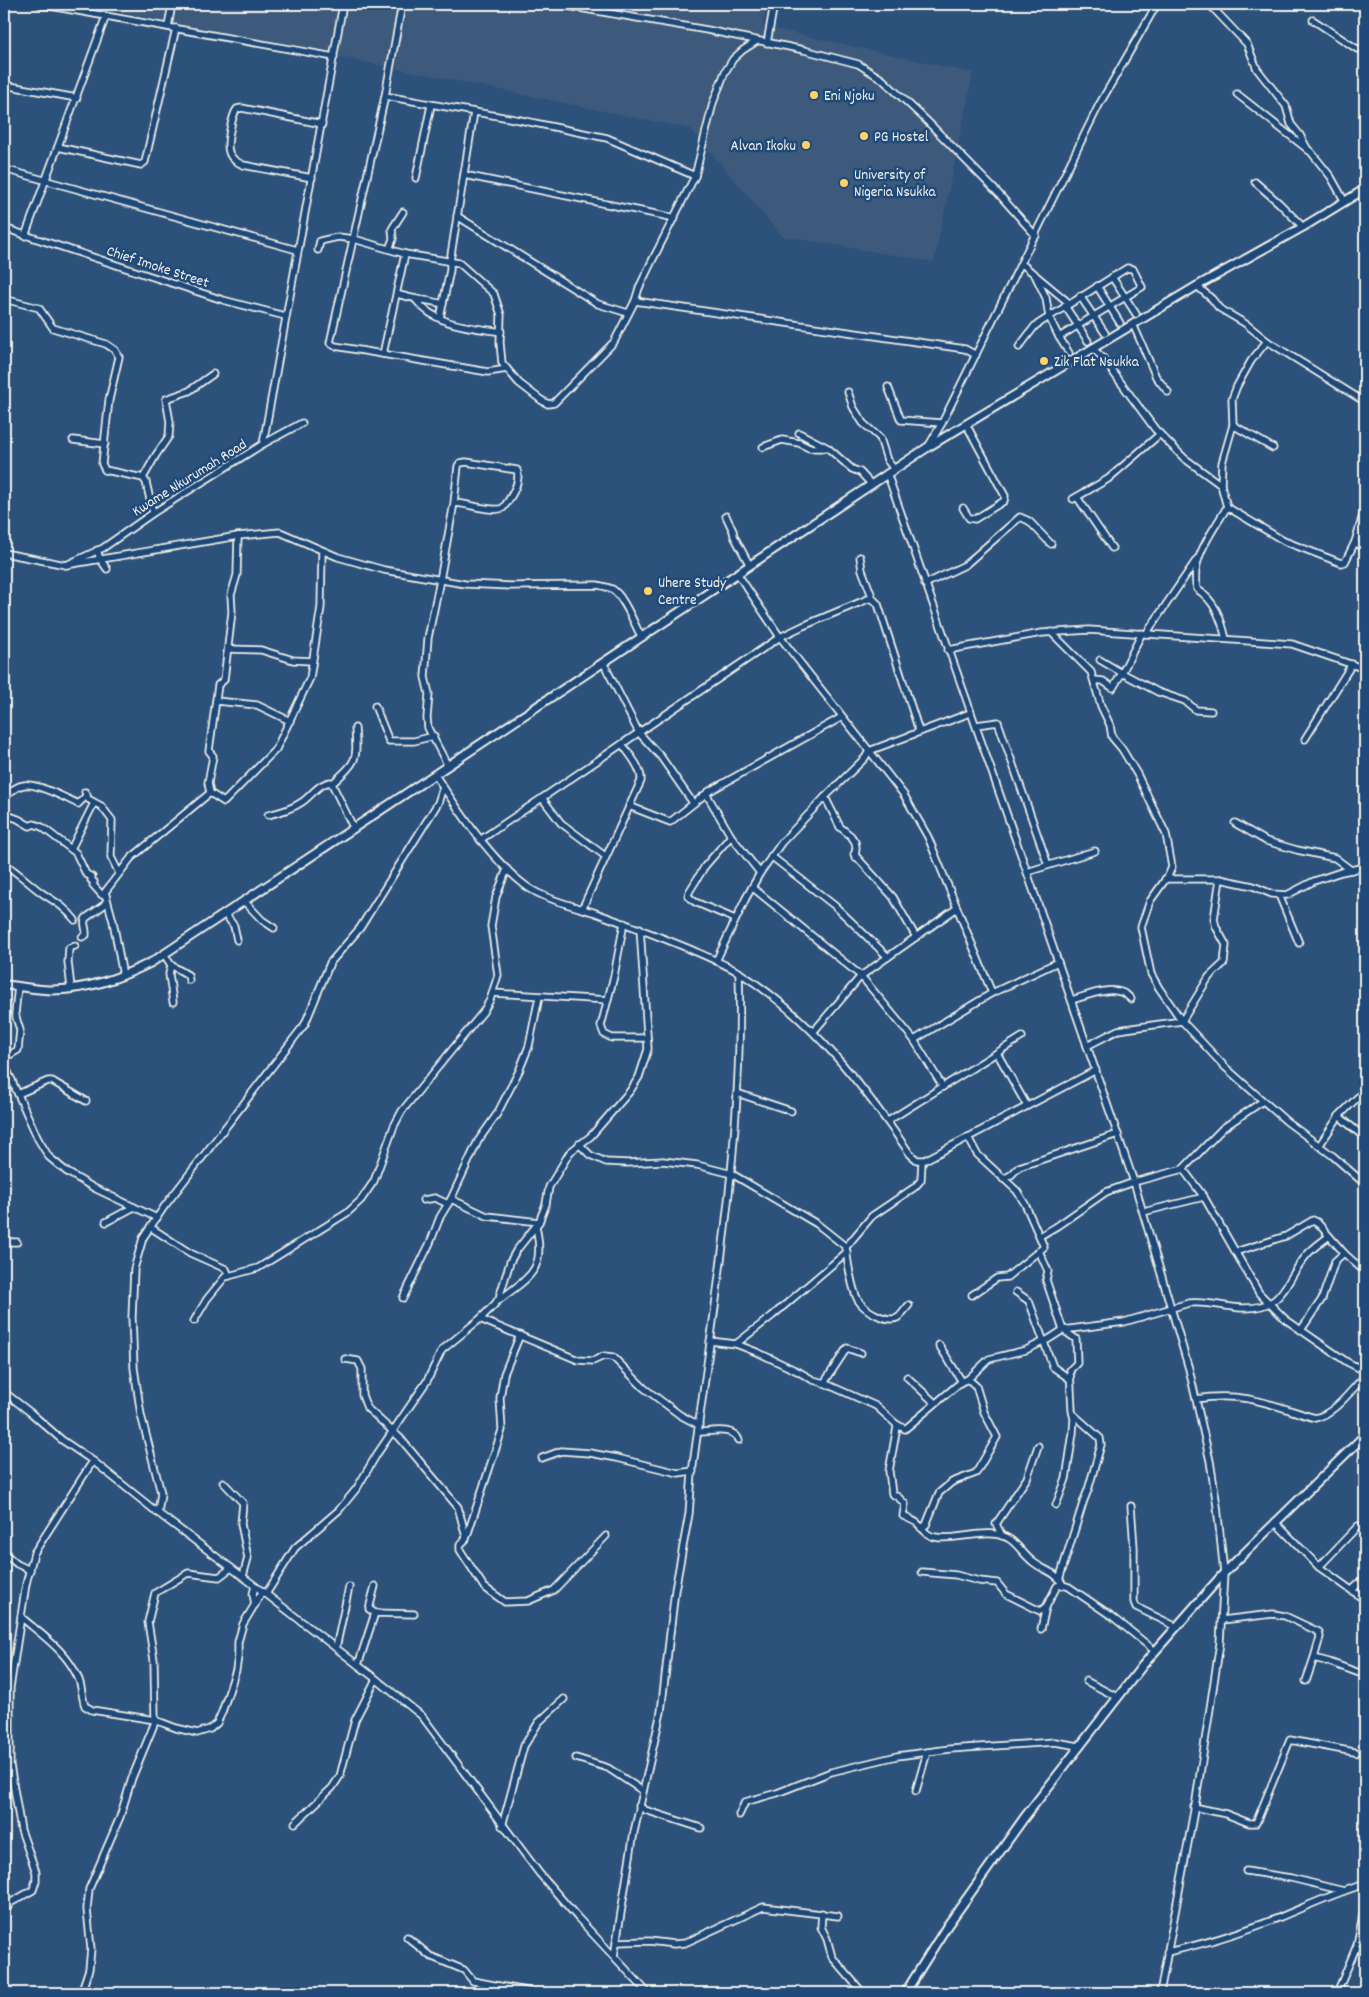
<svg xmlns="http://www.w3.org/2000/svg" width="1369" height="1997" viewBox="0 0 1369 1997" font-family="Dekko,sans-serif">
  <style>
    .built { fill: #3c5a7d }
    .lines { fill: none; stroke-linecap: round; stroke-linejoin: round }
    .minor-casing { stroke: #f4f1e8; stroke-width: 9 }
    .major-casing { stroke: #f4f1e8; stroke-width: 11 }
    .minor { stroke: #1f4a7a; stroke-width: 5.5 }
    .major { stroke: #1f4a7a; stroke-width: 7 }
    .poi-dot { fill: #ffd166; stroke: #1f4a7a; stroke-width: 2 }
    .labels { text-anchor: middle; stroke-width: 5; stroke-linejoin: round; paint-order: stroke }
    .poi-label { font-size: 15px; fill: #f4f1e8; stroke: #1f4a7a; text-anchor: start }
    .street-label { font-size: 15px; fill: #f4f1e8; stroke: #1f4a7a }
  </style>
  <rect width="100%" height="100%" fill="#2c517b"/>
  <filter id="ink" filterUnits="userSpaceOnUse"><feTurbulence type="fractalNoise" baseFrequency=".02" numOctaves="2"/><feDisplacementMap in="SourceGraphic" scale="10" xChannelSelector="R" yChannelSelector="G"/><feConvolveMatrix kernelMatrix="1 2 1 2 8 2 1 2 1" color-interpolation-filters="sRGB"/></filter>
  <g filter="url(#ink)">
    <path class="built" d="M82,4H767L762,26L973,73L934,262L782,236L691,129Z"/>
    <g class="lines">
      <defs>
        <g id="minor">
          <path d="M39,4L334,57"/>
          <path d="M402,4L385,96L330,343L335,346L488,372L507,369"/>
          <path d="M556,4L707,30L804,50L858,64L882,79L926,120L997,192L1036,236"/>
          <path d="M1209,4L1247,44L1257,69L1286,106L1291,124L1300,135L1308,150"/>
          <path d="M1313,20L1357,49L1365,48"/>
          <path d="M168,27L172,4"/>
          <path d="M767,43L774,4"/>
          <path d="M4,60L5,53"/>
          <path d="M4,85L77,98"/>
          <path d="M1237,94L1311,152L1331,177L1345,202"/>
          <path d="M385,96L520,120L607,138L695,176"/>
          <path d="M58,147L141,165L145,162L176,28"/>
          <path d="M4,169L297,250"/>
          <path d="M464,175L675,218"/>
          <path d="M312,178L243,165C237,162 231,159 229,152C226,145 232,115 237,109L242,108L322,124"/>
          <path d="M416,178L431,105"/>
          <path d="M1255,182L1279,203L1303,227"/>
          <path d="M457,216L598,304L628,313"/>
          <path d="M4,228L223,300L285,316"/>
          <path d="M25,236L106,16"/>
          <path d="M389,249L393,239L392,229L403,212"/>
          <path d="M318,250L320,241L338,237L354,239L405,254L459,263L494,294L501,315L500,343L502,363L519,383L541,400L548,404L554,403L614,342L635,301L639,288L651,263L695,176L713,103L725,72L733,59L743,50L757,41"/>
          <path d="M1022,264L1069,303"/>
          <path d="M1127,268L1133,269L1142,287L1059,337L1049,317Z"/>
          <path d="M1112,277L1136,314"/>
          <path d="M1097,286L1120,323"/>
          <path d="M1197,286L1212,299L1219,308L1246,324L1267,341L1365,402"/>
          <path d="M397,294C412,299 427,300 443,304"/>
          <path d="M1080,296L1105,333"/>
          <path d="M4,299L39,308L53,328L106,344L115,350L119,357L109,400L102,464L105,470L143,478L146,482L153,513"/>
          <path d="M416,300C436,326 470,327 501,332"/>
          <path d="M635,301L965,349L976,355"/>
          <path d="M1065,306L1088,341"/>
          <path d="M440,318L450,270V261L474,112"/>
          <path d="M1133,324L1156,377L1168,392"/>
          <path d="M1059,337L1069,353"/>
          <path d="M1019,347L1035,326L1049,317L1046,298L1034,273"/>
          <path d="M1092,348L1102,357L1155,429L1184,458L1221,485L1222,463L1233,425L1232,399L1237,386L1251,361L1267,341"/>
          <path d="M383,354L405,254"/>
          <path d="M888,387L901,420L942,423"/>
          <path d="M848,392L853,407L863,423L880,438L887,460L894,469"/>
          <path d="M1233,425L1273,448"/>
          <path d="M799,433L828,448L852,469L860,472L871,484"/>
          <path d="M73,440L105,444"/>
          <path d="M263,444L302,423"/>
          <path d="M763,447L782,440L799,443L809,448H825"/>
          <path d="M928,447L942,423L1099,105L1157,4"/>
          <path d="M887,473L1027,872L1134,1182L1189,1369L1210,1461L1217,1506L1224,1573L1220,1643L1196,1800L1160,1993"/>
          <path d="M143,478L156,455L169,436L170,422L166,399L189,391L213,374"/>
          <path d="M1221,485L1227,507L1284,541L1341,563L1345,562L1355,542L1365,508"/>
          <path d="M1077,497L1112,548"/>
          <path d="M1073,499L1108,479L1160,434"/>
          <path d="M963,508L969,518L975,519L1004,501L1005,496L966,424"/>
          <path d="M726,516L733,531L734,536L749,564"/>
          <path d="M238,536L237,575L231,595L232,612L224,680L218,685L209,751L213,756L208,783L210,793L224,802L276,749L310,678L321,607L322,551"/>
          <path d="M1355,542L1365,549"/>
          <path d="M97,550L100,559L107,569"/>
          <path d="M4,553L66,565L238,536L280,532L338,557L384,570L465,584L511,586L597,585C602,586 608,587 612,589C624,596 634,624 641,636"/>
          <path d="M860,557L862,570L873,599"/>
          <path d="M66,565L103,548L153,513L263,444L343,4"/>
          <path d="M737,573L780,637L904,795L928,837L992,993"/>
          <path d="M925,584L965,565L1020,517L1029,521L1051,544"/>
          <path d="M1051,632L1091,672L1101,706L1110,725L1112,737L1122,749L1137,774L1166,834L1172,867L1168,876L1150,901L1141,927L1151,974L1159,988L1182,1021L1225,1067L1286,1121L1333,1156L1365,1184"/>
          <path d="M1142,633L1122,673L1158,692L1185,701L1196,710L1211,711"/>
          <path d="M1146,634L1197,559"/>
          <path d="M1226,639C1221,618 1215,601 1197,589C1189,560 1213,531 1227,507"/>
          <path d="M228,649L261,650L293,660L312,661"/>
          <path d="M948,650L1042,633L1089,630L1292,644L1365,669"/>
          <path d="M603,662L639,733L661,757L693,803"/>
          <path d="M1094,680L1103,681L1113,688L1122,673L1100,660"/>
          <path d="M216,701L257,705L290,721"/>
          <path d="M375,706L389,741H414L434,736"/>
          <path d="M976,725L998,722L1048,865"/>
          <path d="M1305,739L1352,664"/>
          <path d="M448,766L428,728L427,718L429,694L425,677L428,638L440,580L454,503L458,466L460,463L466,462L517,470C521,482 510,499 503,508C492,513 467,503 454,503"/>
          <path d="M435,775C462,814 488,857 526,886C542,898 573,906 593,912C626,924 659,936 692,950C708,957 725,964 740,973C812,1019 862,1084 910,1154L917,1160H925L1096,1070"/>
          <path d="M333,783C358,760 357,761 355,728"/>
          <path d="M85,792L88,799L101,806L112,820L111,857L119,873"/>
          <path d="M825,797L840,827L851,836L855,842L856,847L855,857"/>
          <path d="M4,798C10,793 15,786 24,785C37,783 66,798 78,804L87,795"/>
          <path d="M542,798L561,823L605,856"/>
          <path d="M629,806L670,822L707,793"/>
          <path d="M4,814L18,819L30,826L34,824L42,827L76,853L86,874L92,877L91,880L94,882L93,885L102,895L106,896"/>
          <path d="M268,815C280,812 292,809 302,802C312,795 319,783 331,782L354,829"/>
          <path d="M1235,823L1266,841L1297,850L1335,858L1351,870"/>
          <path d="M731,836L705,866L689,892L688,896L695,902L735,919"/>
          <path d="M480,840L780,637L803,626L868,599H873L878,604L919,731"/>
          <path d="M71,849L94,803"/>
          <path d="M854,854L893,897L916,937"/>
          <path d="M771,856L835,906L888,957"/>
          <path d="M4,864C18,872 29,884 42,893C55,902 64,906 75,920"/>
          <path d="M1027,872L1095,851"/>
          <path d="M760,873L731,836L707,795L708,792L842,717"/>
          <path d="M1165,879H1220L1253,886L1272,894L1287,895L1314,881L1341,872L1365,867"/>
          <path d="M752,887L861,976L914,1040L943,1087"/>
          <path d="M1279,895L1299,943"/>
          <path d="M244,901L262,920L274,928"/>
          <path d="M582,909L641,781C642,768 629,754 622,744"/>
          <path d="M225,914L234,926L237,940"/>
          <path d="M624,923L614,976L601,1026L604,1034L612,1038H647"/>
          <path d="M82,937L86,935C87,928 82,923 86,918L104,905L107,900"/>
          <path d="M164,954L171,965L169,974L173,1002"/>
          <path d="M716,961L746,898L760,873L782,842L825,797L865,758L869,751L970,713"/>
          <path d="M171,965L188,975L189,980"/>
          <path d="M123,976L113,921L105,892L131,858L210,793"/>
          <path d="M71,988L68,962L69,948L75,946"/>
          <path d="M493,993L608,1000"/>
          <path d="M539,997L529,1046L519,1071L497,1114L478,1141L451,1199L487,1216L539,1222"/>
          <path d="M1072,1000C1089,995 1117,982 1131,999"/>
          <path d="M814,1031L861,976L957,908"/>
          <path d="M914,1040L992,993L1058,962"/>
          <path d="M1087,1046L1118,1030L1182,1021L1209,977L1224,963L1226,945L1216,927L1214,919L1220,879"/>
          <path d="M997,1053L1027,1106"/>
          <path d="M4,1058L18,1050L20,1030L15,1014L18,986"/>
          <path d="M4,1063L38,1139L49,1157L67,1172L94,1188L157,1218"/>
          <path d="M4,1084L12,1080"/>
          <path d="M737,1093L791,1111"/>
          <path d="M18,1094L48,1081H52L86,1101"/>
          <path d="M1339,1116L1365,1138"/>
          <path d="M888,1121L1022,1037"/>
          <path d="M968,1137L977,1154L1017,1191L1025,1204L1044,1247L1007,1277L997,1278L972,1295"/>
          <path d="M579,1144L590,1155L606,1162L627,1163L663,1161L697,1165L732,1174L817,1224L846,1247C847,1259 852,1290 858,1300C864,1310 888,1324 899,1317C902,1314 906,1308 909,1305"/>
          <path d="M1319,1146L1339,1116L1361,1094"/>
          <path d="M1183,1169L1204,1197L1259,1293L1285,1319L1347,1362L1365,1371"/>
          <path d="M1003,1179L1011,1175L1019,1167L1118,1134"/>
          <path d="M423,1200L435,1198L448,1204"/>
          <path d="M1143,1212L1204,1197"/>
          <path d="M106,1222L134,1207"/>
          <path d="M150,1227L190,1253L226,1269L229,1276"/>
          <path d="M4,1236L10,1242H17"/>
          <path d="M1040,1236L1057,1226L1106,1192L1134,1182L1183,1169L1223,1128L1263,1101"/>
          <path d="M846,1247L872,1216L915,1187L921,1180L922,1161"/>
          <path d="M1039,1251L1048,1271L1046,1280L1063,1330L1076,1339L1077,1363L1070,1370L1072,1410L1074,1419L1073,1433L1066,1479L1056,1505"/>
          <path d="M1235,1252L1286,1236L1313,1220L1317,1222L1344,1253L1365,1272"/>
          <path d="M1016,1292L1029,1301L1053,1367L1070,1379"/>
          <path d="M403,1298L430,1243L440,1217L451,1199"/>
          <path d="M498,1301C530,1276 546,1271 536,1227"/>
          <path d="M480,1319L578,1360L593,1361L604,1356L613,1357L644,1388L680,1415L699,1425"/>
          <path d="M194,1321L207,1299L225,1277L258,1268L347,1213L361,1200L374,1181L394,1126L402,1111L483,1012L490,1000L498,975L491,926L496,897L507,869"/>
          <path d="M1301,1330L1322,1299L1335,1261L1344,1253"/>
          <path d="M520,1335L504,1374L500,1398L502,1430L466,1539L460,1545V1550L484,1587L505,1602L528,1601L554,1590L606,1536"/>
          <path d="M710,1341L736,1344L772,1316L847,1252"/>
          <path d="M736,1344L759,1353L799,1372L813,1380L824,1383L876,1406L896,1424L905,1429L961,1382V1380L939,1345"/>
          <path d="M345,1359L358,1361L362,1369V1395L367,1408L400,1438L458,1507L466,1537"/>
          <path d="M907,1377L935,1403"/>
          <path d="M961,1382L968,1379L989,1359L1026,1350L1049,1339L1063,1330L1124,1322L1189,1303C1207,1301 1224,1307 1242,1308C1286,1309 1283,1283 1306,1256C1312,1248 1322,1242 1329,1236"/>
          <path d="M824,1383L847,1348L861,1353"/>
          <path d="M4,1392L31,1413L62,1440L93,1461L158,1513L266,1594L376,1679L422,1716L539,1873L578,1918L648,1993"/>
          <path d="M1196,1399C1244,1391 1271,1405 1315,1418C1335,1414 1351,1390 1365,1376"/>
          <path d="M896,1424L897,1427L889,1471L892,1494L898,1497L905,1504L903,1516C907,1518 913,1520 917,1523C924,1529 925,1535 935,1537C956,1542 991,1525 1011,1540C1019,1546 1025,1556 1033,1562C1044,1571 1056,1571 1063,1585"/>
          <path d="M698,1432C711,1432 733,1426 739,1440"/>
          <path d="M542,1458L561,1451L590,1453L617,1458L678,1473L693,1471"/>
          <path d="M223,1482L243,1503L241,1524L248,1558L243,1576"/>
          <path d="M1131,1506L1134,1547V1602L1136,1607L1177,1627"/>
          <path d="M158,1513L161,1493L141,1415L134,1368L132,1317L134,1269L143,1238L164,1207L305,1024L330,963L360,928L438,803L443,787"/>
          <path d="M1275,1522L1319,1567L1365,1600"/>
          <path d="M921,1528L926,1525L939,1493L952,1482L976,1473L997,1437L984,1412L976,1386L968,1379"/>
          <path d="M1002,1536L996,1524L1027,1478L1038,1446"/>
          <path d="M4,1553L17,1564L30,1570"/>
          <path d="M1319,1567L1358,1526"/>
          <path d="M922,1572L956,1575L979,1581L997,1583L1006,1594L1040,1611L1046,1607L1057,1586L1063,1585L1069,1587L1113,1617L1155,1651"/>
          <path d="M1059,1580L1084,1500L1088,1490L1101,1445L1100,1438L1073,1414"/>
          <path d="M375,1586L369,1609L375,1613"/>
          <path d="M1352,1590L1365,1578"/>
          <path d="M266,1594L295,1548L339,1510L357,1488L377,1454L427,1381L442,1350L480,1319L495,1304L499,1298L510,1262L516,1251L539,1222L546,1204L549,1187L570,1152L591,1136L630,1091L639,1077L648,1049L640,928"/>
          <path d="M255,1605L253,1594L255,1586"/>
          <path d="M21,1617C43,1636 68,1652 79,1680C82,1688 82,1698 85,1706L92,1710L155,1720L176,1728L197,1733L210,1729L217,1723L222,1712L236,1670L238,1657V1642L243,1624L263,1591"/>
          <path d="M1222,1620L1273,1614L1285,1616L1319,1632L1320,1637L1314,1658L1329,1662L1365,1675"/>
          <path d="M1041,1629L1046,1607"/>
          <path d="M336,1648L349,1587"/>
          <path d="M358,1665L375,1613L414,1614"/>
          <path d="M1086,1681L1117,1697"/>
          <path d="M1306,1681L1314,1658"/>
          <path d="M155,1720L154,1660L148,1622L155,1593L188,1573L219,1577L231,1568"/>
          <path d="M576,1758L608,1768L643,1791"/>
          <path d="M4,1759L10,1750"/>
          <path d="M916,1791L927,1752"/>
          <path d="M639,1806L645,1810L701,1828"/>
          <path d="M1194,1807L1226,1814L1249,1823H1256L1290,1740L1365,1754"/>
          <path d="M739,1815L745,1802L777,1793L831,1772L897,1756L950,1749L1055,1742L1079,1746"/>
          <path d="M295,1823L332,1788L340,1776L355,1720L376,1679"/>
          <path d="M502,1826L524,1746L539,1722L564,1699"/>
          <path d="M1246,1871L1291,1878L1344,1891"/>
          <path d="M822,1913L821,1927L827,1939L832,1957L863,1993"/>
          <path d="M4,1914L10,1903L33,1890L36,1881V1872L21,1830L10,1765V1688L26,1584L34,1553L93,1461"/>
          <path d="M407,1937L430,1956L464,1970L473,1981L537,1993"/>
          <path d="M616,1942L649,1941L674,1944L685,1943L763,1907L838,1916"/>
          <path d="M1167,1952C1205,1944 1242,1932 1278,1918C1307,1906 1335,1893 1365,1884"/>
          <path d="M614,1956L634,1832L661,1712L675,1590L689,1514L692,1473C714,1307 744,1141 739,972"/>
          <path d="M81,1993L89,1969L91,1949L87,1909L89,1889L120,1817L132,1778L155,1722"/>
          <path d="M1337,1993L1357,1945L1365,1904"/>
        </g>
        <g id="major">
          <path d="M4,985C20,986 37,990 53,990C90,989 120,978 152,962L928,447L1197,286L1303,227L1365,189"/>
          <path d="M905,1993L947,1926L1024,1818L1143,1665L1224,1573L1365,1435"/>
        </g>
      </defs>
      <use href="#minor" class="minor-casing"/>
      <use href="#major" class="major-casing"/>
      <use href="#minor" class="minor"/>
      <use href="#major" class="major"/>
    </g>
  </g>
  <g class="poi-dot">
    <circle cx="814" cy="95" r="5"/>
    <circle cx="864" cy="136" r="5"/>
    <circle cx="806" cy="145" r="5"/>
    <circle cx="844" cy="183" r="5"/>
    <circle cx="1044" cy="361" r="5"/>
    <circle cx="648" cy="591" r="5"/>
  </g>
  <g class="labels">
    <g class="poi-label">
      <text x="824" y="100">Eni Njoku</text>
      <text x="874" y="141">PG Hostel</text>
      <text x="796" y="150" text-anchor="end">Alvan Ikoku</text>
      <text x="854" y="179">University of<tspan x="854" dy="17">Nigeria Nsukka</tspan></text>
      <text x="1054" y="366">Zik Flat Nsukka</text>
      <text x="658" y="587">Uhere Study<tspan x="658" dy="17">Centre</tspan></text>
    </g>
    <g class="street-label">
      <text transform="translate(158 266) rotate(18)" y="5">Chief Imoke Street</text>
      <text transform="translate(189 477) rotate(-32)" y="5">Kwame Nkurumah Road</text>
    </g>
  </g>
  <rect width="1369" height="1997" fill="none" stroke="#1f4a7a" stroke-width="20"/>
  <rect x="10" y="10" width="1349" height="1977" fill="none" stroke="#f4f1e8" stroke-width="2" filter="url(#ink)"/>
</svg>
